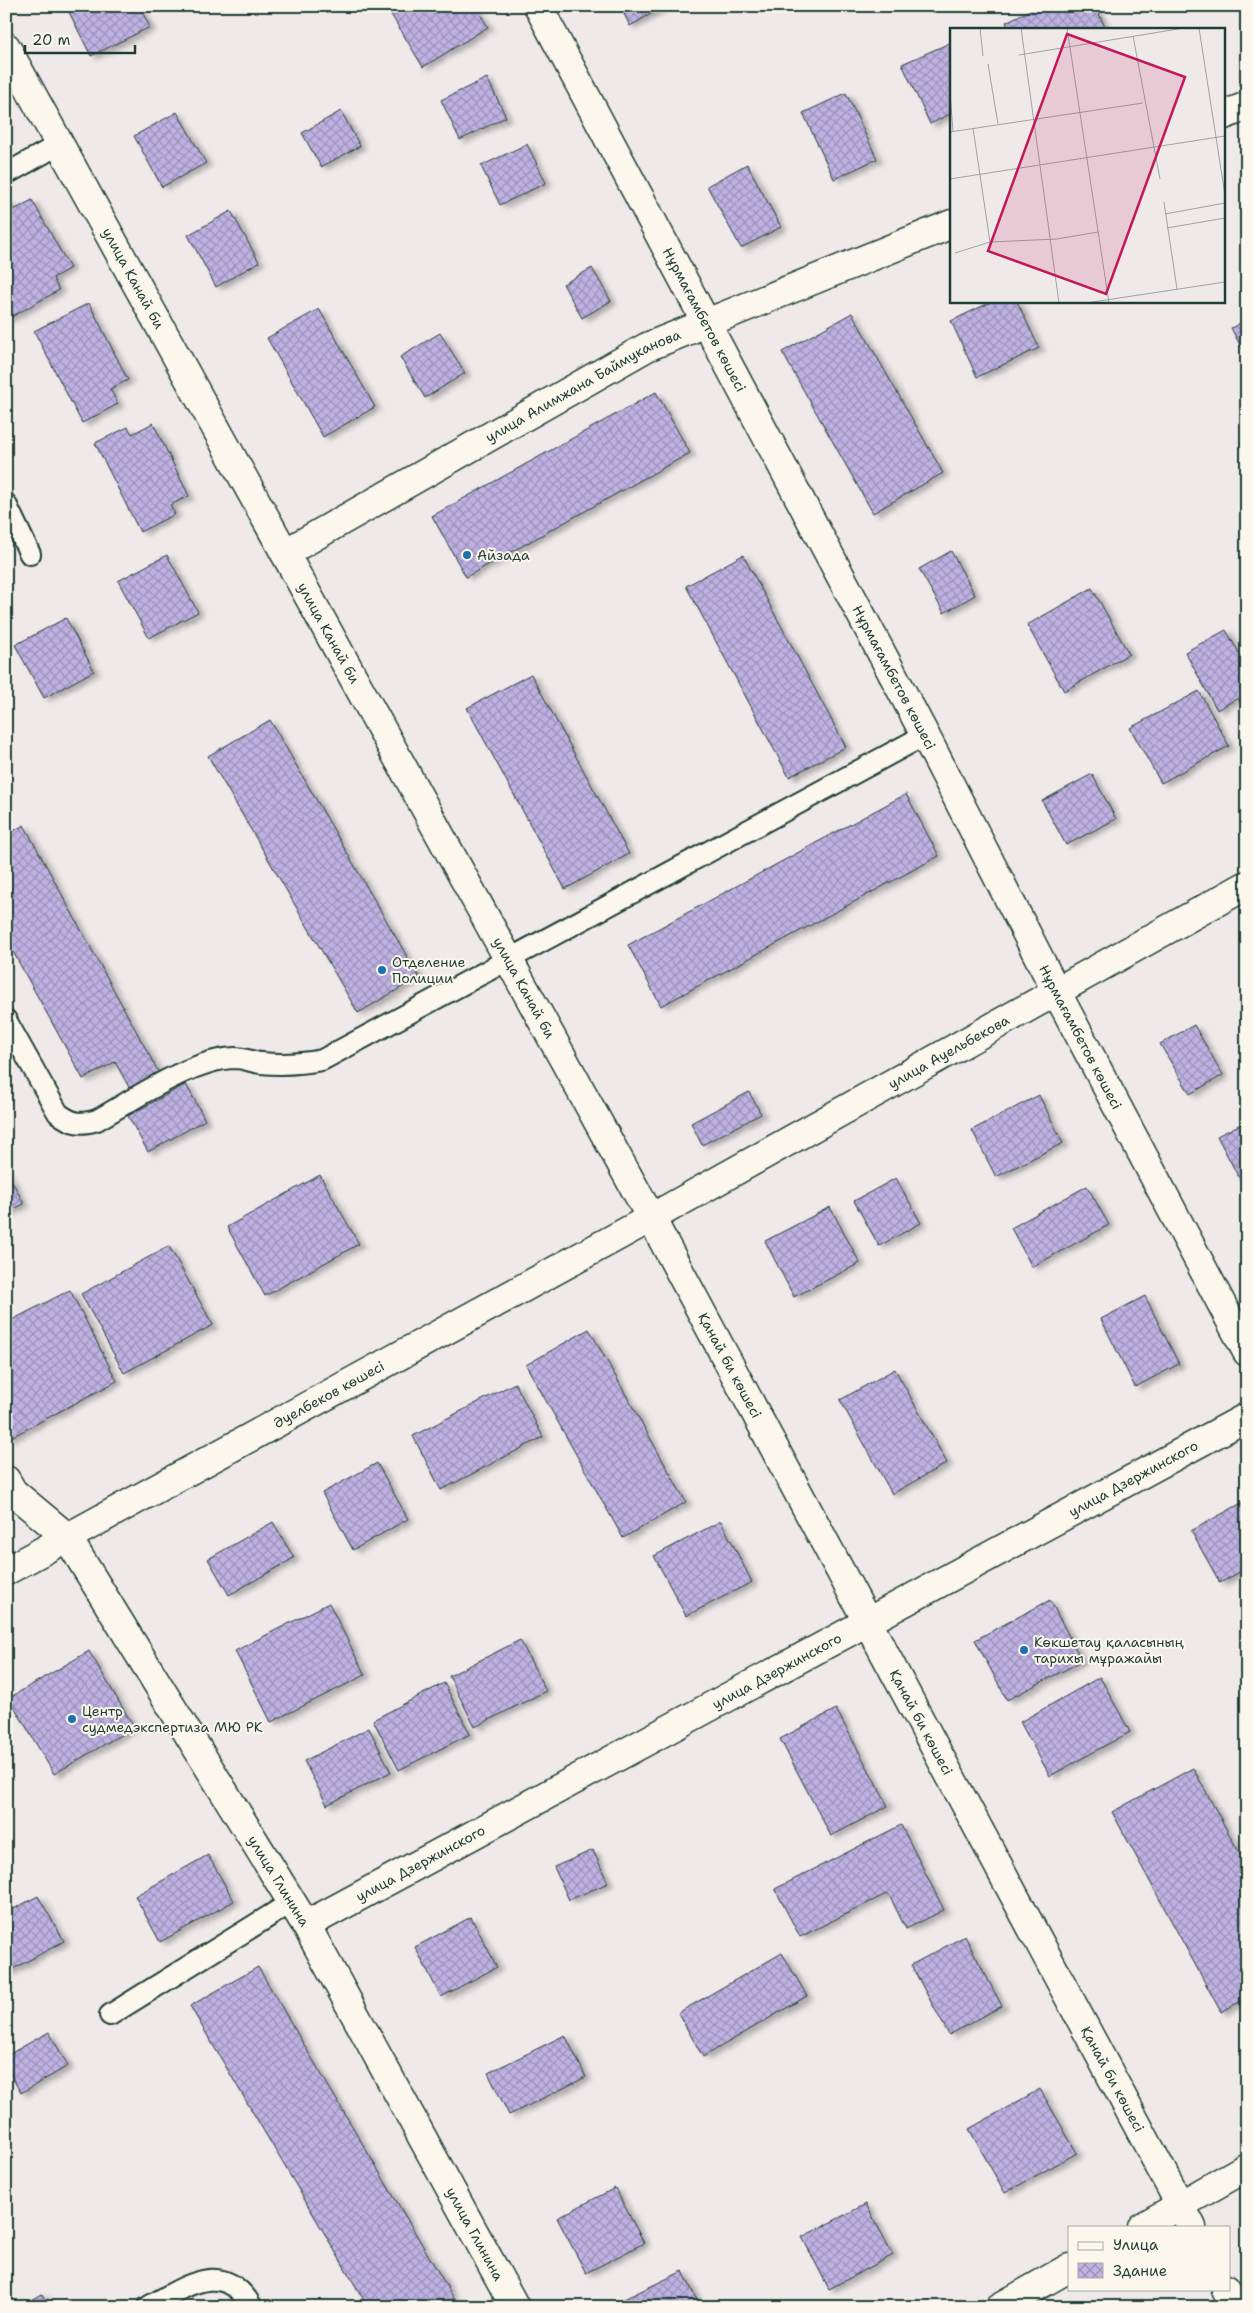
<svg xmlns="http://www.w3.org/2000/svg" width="1253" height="2313" viewBox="0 0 1253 2313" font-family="'Shantell Sans',sans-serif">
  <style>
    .building { fill: url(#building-cross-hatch); stroke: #1f3d34; filter: url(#shadow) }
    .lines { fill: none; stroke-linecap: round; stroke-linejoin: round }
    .lane-casing { stroke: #1f3d34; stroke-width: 24 }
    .street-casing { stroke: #1f3d34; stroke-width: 31 }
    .secondary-casing { stroke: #1f3d34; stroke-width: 31 }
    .lane { stroke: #fbf7ec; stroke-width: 20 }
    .street { stroke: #fbf7ec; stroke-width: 28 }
    .secondary { stroke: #fbf7ec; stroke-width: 28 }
    .poi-dot { fill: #1f6fb2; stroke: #fbf7ec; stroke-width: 2 }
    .labels { text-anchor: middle; stroke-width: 4; stroke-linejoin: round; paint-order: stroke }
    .street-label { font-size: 14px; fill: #1f3d34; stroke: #fbf7ec }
    .poi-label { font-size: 14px; fill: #1f3d34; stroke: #fbf7ec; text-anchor: start }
    .inset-road { fill: none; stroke: #9ca4a1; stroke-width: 1 }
    .view { fill: #c2185b; fill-opacity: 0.15; stroke: #c2185b; stroke-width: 2.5 }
    .inset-edge { fill: none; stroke: #1f3d34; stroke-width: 2.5 }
  </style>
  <defs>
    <pattern id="building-cross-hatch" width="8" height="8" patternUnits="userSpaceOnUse" patternTransform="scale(1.25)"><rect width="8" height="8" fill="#bfb2e3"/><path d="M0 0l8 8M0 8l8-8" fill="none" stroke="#9b92b9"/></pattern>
    <filter id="shadow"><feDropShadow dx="5.5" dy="3" stdDeviation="2.5" flood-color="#0004"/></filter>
  </defs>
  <rect width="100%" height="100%" fill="#efe9ea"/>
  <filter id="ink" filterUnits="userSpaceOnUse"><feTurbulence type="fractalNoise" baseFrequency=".02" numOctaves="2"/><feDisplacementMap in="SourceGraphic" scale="10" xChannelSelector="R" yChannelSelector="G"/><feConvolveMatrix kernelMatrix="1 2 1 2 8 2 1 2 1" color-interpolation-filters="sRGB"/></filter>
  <g filter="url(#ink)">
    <g class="building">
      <path d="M66,6H139L150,27L91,56Z"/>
      <path d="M386,6H475L488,27L423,67Z"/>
      <path d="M620,6H665L630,26Z"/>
      <path d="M1038,6H1095L1106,29H1009L1006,22Z"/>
      <path d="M952,42V113L930,124L902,64Z"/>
      <path d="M487,78L506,117L460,140L441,100Z"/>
      <path d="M846,93L877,159L834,179L803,113Z"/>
      <path d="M341,111L360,146L321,167L302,133Z"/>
      <path d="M177,112L206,163L162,187L134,136Z"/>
      <path d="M527,144L546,183L500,205L481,166Z"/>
      <path d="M747,164L781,227L741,248L707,186Z"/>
      <path d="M32,200L70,268L53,278L59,290L6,320V202L9,201L14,210Z"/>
      <path d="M231,211L259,262L216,287L188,235Z"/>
      <path d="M592,268L611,301L582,318L563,284Z"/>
      <path d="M993,301H1017L1039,348L977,377L951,321Z"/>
      <path d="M89,303L128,380L110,389L118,404L82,423L34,331Z"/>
      <path d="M319,309L375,407L323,437L267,338Z"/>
      <path d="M852,313L943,473L873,513L782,352Z"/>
      <path d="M1247,320V358L1231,328Z"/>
      <path d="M440,333L465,373L425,398L400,357Z"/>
      <path d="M656,392L690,453L466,577L432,516Z"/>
      <path d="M153,423L189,496L170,505L175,514L140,532L95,443L128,427L132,434Z"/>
      <path d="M951,551L975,595L944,613L919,569Z"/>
      <path d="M167,555L198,612L149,638L118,581Z"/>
      <path d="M743,555L846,747L789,777L686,586Z"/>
      <path d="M1092,588L1129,654L1064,691L1027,625Z"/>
      <path d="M66,618L94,671L44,698L15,645Z"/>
      <path d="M1226,630L1247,667V713L1238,698L1217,710L1185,652Z"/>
      <path d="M531,674L629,854L565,889L467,708Z"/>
      <path d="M1199,691L1229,746L1161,783L1130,728Z"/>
      <path d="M270,720L419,977L358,1013L208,756Z"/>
      <path d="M1092,774L1116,819L1066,845L1042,801Z"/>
      <path d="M906,794L939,856L661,1006L628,945Z"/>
      <path d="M24,825L159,1073L130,1089L115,1062L83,1079L6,939V835Z"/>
      <path d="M1194,1025L1223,1075L1190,1094L1160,1044Z"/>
      <path d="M186,1084L205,1120L148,1152L128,1116Z"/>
      <path d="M749,1092L761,1114L702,1145L691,1123Z"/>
      <path d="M1039,1095L1063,1143L996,1177L972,1130Z"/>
      <path d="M1247,1121V1193L1217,1136Z"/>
      <path d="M6,1170L24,1204L6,1213Z"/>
      <path d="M320,1175L359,1244L265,1296L227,1227Z"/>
      <path d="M896,1178L921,1223L879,1246L854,1201Z"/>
      <path d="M1087,1186L1109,1225L1032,1267L1011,1228Z"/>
      <path d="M830,1207L860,1263L794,1297L765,1241Z"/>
      <path d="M169,1246L213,1325L124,1373L81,1294Z"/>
      <path d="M70,1290L117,1381L8,1439L6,1323Z"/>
      <path d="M1145,1296L1179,1364L1135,1387L1101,1319Z"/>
      <path d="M589,1329L686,1502L623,1538L526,1365Z"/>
      <path d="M895,1369L947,1463L892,1494L840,1400Z"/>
      <path d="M515,1383L543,1437L441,1490L413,1436Z"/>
      <path d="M377,1463L408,1519L353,1550L322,1493Z"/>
      <path d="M1247,1500V1568L1220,1583L1191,1531Z"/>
      <path d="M721,1521L752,1582L686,1616L654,1556Z"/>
      <path d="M273,1522L294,1558L229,1595L208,1559Z"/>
      <path d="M1050,1600L1082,1661L1007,1700L975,1640Z"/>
      <path d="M329,1603L365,1675L271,1722L235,1651Z"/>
      <path d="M520,1640L546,1691L475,1727L449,1676Z"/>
      <path d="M89,1651L134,1727L54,1774L9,1698Z"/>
      <path d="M1100,1677L1130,1732L1050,1776L1020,1722Z"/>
      <path d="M444,1683L470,1734L399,1770L373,1720Z"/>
      <path d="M836,1709L888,1806L831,1836L780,1739Z"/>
      <path d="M369,1728L391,1772L327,1805L304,1761Z"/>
      <path d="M1193,1768L1247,1867V1998L1221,2012L1112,1812Z"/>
      <path d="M901,1825L944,1910L906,1929L888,1893L800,1937L775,1889Z"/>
      <path d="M593,1850L608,1883L569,1900L554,1867Z"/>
      <path d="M208,1855L234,1901L160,1942L135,1896Z"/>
      <path d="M38,1896L64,1941L6,1973V1913Z"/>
      <path d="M471,1917L497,1967L441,1997L415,1947Z"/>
      <path d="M965,1936L1002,2006L949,2035L911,1965Z"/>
      <path d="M782,1953L807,1996L703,2057L678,2013Z"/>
      <path d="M258,1967L459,2307H368L190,2006Z"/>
      <path d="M49,2032L68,2066L21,2093L6,2067V2056Z"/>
      <path d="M565,2035L586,2077L509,2115L488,2073Z"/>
      <path d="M1040,2089L1077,2153L1005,2193L969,2129Z"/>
      <path d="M615,2188L644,2243L586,2273L557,2218Z"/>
      <path d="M866,2204L893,2255L829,2289L802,2237Z"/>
      <path d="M683,2271L700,2307H607Z"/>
      <path d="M42,2294L50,2307H20Z"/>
    </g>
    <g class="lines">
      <defs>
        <g id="lane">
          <path d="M6,174L60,144"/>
          <path d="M6,504L30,554"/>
          <path d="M6,1020L58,1113C72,1124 81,1125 97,1120C135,1099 192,1059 235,1058C244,1058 252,1062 261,1063C282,1065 301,1064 322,1060L925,735"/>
          <path d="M110,2015L292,1902"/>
          <path d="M148,2307C185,2287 223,2257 252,2307"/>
        </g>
        <g id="street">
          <path id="s1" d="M538,6L925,735L1056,991L1247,1352"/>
          <path d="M1224,115L1247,106"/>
          <path id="s2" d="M285,553L647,347L952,224"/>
          <path id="s3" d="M651,1218L1247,885"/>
          <path id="s4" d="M6,1480L13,1492L67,1537L306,1925L515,2307"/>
          <path id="s5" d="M306,1925L1247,1417"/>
          <path d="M1142,2227L1247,2167"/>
          <path d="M1000,2307L1069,2268"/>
        </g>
        <g id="secondary">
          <path id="s6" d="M6,47L651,1218L1192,2227"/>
          <path id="s7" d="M6,1571L651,1218"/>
          <path d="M1226,2289L1235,2307"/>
        </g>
      </defs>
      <use href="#lane" class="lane-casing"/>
      <use href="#street" class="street-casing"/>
      <use href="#secondary" class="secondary-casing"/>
      <use href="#lane" class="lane"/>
      <use href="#street" class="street"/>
      <use href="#secondary" class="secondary"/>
    </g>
  </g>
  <g class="poi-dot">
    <circle cx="467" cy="555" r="5"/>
    <circle cx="382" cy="970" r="5"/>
    <circle cx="1024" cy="1650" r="5"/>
    <circle cx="72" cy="1719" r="5"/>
  </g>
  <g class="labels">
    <g class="street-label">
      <text dy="5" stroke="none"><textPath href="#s6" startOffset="264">улица Канай би</textPath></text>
      <text dy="5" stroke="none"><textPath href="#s1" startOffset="355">Нұрмағамбетов көшесі</textPath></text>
      <text dy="5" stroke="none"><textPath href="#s2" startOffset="342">улица Алимжана Баймуканова</textPath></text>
      <text dy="5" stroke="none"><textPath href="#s6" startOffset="669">улица Канай би</textPath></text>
      <text dy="5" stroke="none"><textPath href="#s1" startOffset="760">Нұрмағамбетов көшесі</textPath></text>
      <text dy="5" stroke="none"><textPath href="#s6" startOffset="1074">улица Канай би</textPath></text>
      <text dy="5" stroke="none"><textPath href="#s1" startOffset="1165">Нұрмағамбетов көшесі</textPath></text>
      <text dy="5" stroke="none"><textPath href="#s3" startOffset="341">улица Ауельбекова</textPath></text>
      <text dy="5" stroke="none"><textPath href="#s6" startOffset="1504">Қанай би көшесі</textPath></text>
      <text dy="5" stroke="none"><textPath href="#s7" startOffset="368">Әуелбеков көшесі</textPath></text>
      <text dy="5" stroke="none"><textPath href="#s5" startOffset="940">улица Дзержинского</textPath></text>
      <text dy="5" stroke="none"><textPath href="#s5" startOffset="535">улица Дзержинского</textPath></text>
      <text dy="5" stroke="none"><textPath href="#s6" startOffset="1909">Қанай би көшесі</textPath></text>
      <text dy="5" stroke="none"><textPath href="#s5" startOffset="130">улица Дзержинского</textPath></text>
      <text dy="5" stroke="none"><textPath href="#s4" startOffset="488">улица Глинина</textPath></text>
      <text dy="5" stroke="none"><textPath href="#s6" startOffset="2314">Қанай би көшесі</textPath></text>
      <text dy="5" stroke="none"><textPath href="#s4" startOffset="892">улица Глинина</textPath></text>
    </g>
    <g class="poi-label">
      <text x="477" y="560">Айзада</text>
      <text x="392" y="967">Отделение<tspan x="392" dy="16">Полиции</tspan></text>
      <text x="1034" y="1647">Көкшетау қаласының<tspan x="1034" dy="16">тарихы мұражайы</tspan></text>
      <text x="82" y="1716">Центр<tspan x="82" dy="16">судмедэкспертиза МЮ РК</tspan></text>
    </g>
  </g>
  <g transform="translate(950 28)">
    <rect width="275" height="275" fill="#efe9ea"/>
    <path class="inset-road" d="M30,0L33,28M71,0L109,275M117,0L159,275M249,0L275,167M183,8L210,151M69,27L234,0M38,36L48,96M0,65L3,103M23,100L40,214M0,104L193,75M0,151L275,108M214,174L227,261M215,186L275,175M217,200L275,190M5,225L40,214L107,211L148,204M136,275L275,254"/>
    <path class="view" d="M117,6L235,49L156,266L38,223Z"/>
    <rect width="275" height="275" class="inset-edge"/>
  </g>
  <rect width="1253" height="2313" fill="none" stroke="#fbf7ec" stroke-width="25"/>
  <rect x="12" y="12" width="1228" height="2288" fill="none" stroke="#1f3d34" stroke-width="2" filter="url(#ink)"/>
  <rect x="1068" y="2226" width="162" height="65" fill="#fbf7ec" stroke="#a3ada2"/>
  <rect x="1078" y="2242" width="25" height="8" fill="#fbf7ec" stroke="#a3ada2"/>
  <text x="1113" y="2250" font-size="15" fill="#1f3d34">Улица</text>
  <rect x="1078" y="2263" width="25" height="15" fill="url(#building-cross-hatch)" stroke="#a3ada2"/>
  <text x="1113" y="2276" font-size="15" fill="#1f3d34">Здание</text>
  <path d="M25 45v8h110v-8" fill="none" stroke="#1f3d34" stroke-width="2.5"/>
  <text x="32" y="45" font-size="15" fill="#1f3d34" stroke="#fbf7ec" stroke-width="4" paint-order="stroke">20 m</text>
</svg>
